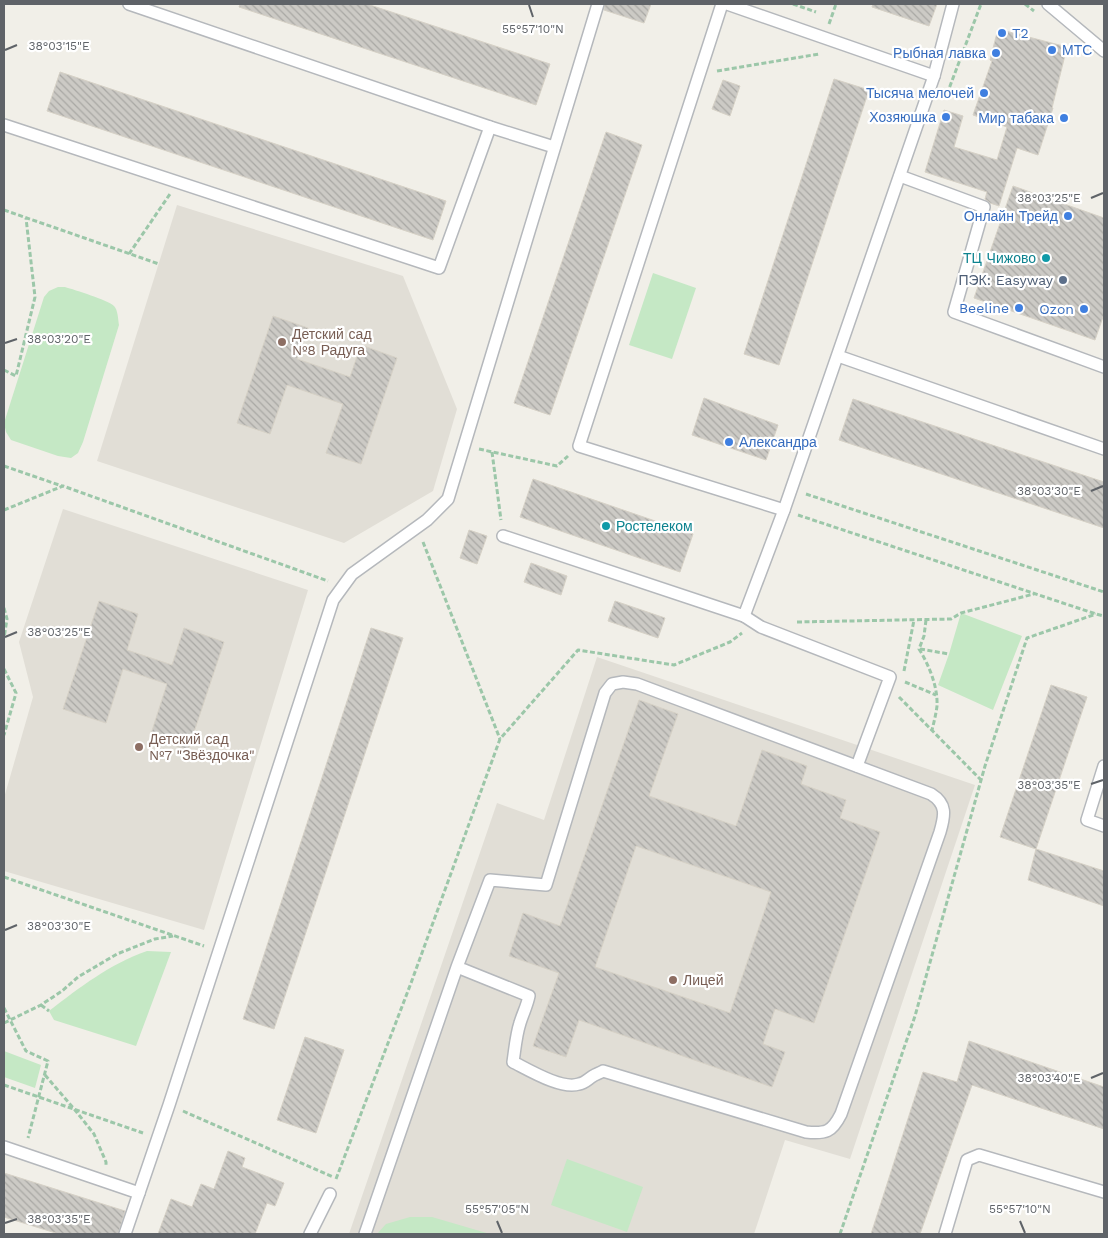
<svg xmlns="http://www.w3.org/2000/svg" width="1108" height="1238" viewBox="0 0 1108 1238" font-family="'Work Sans',sans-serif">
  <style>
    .education { fill: #e1ded6 }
    .park { fill: #c5e8c5 }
    .building { fill: url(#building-back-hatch); stroke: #d6d1c6; fill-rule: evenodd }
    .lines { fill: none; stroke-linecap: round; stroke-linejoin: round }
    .service-casing { stroke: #b5b8bc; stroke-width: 14 }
    .path { stroke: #9cc7a9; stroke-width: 3; stroke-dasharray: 5 2.5; stroke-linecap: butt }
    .service { stroke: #fff; stroke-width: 11 }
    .ticks { fill: none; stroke: #5f6368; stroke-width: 2 }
    .shop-dot { fill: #3f7fe0; stroke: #fff; stroke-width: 2 }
    .culture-dot { fill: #0f9aa8; stroke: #fff; stroke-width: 2 }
    .service-dot { fill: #5c6f8a; stroke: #fff; stroke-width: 2 }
    .education-dot { fill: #8d6e63; stroke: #fff; stroke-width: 2 }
    .labels { text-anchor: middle; stroke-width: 4.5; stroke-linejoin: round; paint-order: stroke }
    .shop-label { font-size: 14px; fill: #366cbe; stroke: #fff; text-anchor: end }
    .culture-label { font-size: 14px; fill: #0d838f; stroke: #fff; text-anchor: end }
    .service-label { font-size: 14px; fill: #4e5e75; stroke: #fff; text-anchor: end }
    .education-label { font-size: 14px; fill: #785e54; stroke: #fff; text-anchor: start }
    .ticks-label { font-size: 12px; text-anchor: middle; fill: #5f6368; stroke: #fff; stroke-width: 4.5; stroke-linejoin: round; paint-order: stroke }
  </style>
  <defs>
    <pattern id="building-back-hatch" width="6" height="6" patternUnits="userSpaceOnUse" patternTransform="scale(1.25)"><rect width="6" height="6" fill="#cccac5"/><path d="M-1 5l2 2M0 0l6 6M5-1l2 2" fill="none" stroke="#a9a8a4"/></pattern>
  </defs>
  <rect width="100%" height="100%" fill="#f1efe8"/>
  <g class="education">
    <path d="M177,205L403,276L457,409L433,491L344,543L97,461Z"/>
    <path d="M63,509L308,590L204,930L4,871V798L33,697L19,642Z"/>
    <path d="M597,657L975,785L850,1159L785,1140L754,1234H349L497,803L544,820Z"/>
  </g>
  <g class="park">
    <path d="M653,273L696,288L672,359L629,345Z"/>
    <path d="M58,287H65C75,290 108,300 114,306C118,310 118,319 119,325L83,442L78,453L71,458L58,456L11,440L6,432L4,423L44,297L49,291Z"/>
    <path d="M961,613L1022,636L993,710L938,685L949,654Z"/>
    <path d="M147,951L171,952L136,1046L54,1020L49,1011C80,987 110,964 147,951Z"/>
    <path d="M4,1051L41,1065L35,1088L4,1077Z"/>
    <path d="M567,1159L643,1187L627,1232L551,1205Z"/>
    <path d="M410,1217H432L490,1234H377L386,1224Z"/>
  </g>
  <g class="building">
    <path d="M240,4H367L550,64L536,105L239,7Z"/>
    <path d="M605,4H651L644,23L604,10Z"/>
    <path d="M873,4H937L929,26L872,7Z"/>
    <path d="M998,29L1067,47L1052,108H1053L1038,155L1017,148L999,206L990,203L985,199L987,192L925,172L944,110L963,116L954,147L997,160L1007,127L973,115L992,61L990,60Z"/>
    <path d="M60,72L446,201L433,240L47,111Z"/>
    <path d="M834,79L869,90L779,365L744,354Z"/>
    <path d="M723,80L740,86L730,116L712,109Z"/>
    <path d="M606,132L642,145L550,415L514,403Z"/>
    <path d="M1013,186L1104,218V314L1095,340L974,298Z"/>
    <path d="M273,316L308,328L297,359L350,377L361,345L397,358L361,464L326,453L343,404L287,385L270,434L237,423Z"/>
    <path d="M704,398L778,425L766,460L692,435Z"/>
    <path d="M853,399L1104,482V528L839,440Z"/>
    <path d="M533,479L693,534L680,572L520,517Z"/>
    <path d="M469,530L487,536L477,564L460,558Z"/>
    <path d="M531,563L567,576L561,595L524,582Z"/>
    <path d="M99,601L138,614L127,650L172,665L184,628L224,642L188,750L150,737L167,684L123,669L106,723L63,709Z"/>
    <path d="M615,601L665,618L658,638L608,621Z"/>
    <path d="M371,628L403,638L274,1029L243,1019Z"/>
    <path d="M1051,685L1087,697L1036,849L1000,837Z"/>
    <path d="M639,700L678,714L649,796L736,826L762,750L807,766L801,784L846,800L840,818L880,832L814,1023L775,1009L763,1044L785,1052L772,1087L579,1020L566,1057L533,1046L559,973L509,956L523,913L560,926ZM636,846L771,892L730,1013L595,967Z"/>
    <path d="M1036,849L1104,871V906L1028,880Z"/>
    <path d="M305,1037L344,1050L316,1133L277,1120Z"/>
    <path d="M969,1041L1104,1087V1129L972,1085L920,1234H871L923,1072L957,1082Z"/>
    <path d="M228,1151L245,1158L242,1167L284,1183L275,1206L267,1203L255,1234H158L171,1199L192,1207L201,1184L214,1189Z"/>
    <path d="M4,1173L125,1211L118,1234H59L4,1217Z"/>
  </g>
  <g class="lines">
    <defs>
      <g id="service">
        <path d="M129,4L490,127L554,147"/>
        <path d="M722,4L579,446L784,510"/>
        <path d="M727,4L934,76"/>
        <path d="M1048,4L1104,51"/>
        <path d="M4,125L439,268L490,127"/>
        <path d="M900,176L984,207L954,312L1104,367"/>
        <path d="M838,356L1104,449"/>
        <path d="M503,536L744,616L784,510L934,76L953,4"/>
        <path d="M744,616L761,627L890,677L857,766"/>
        <path d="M1104,766L1087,820L1104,826"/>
        <path d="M4,1147L139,1193"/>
        <path d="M125,1234L169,1105L333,600L352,574L427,520L448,499L598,4"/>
        <path d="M310,1234L330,1194"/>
        <path d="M365,1234L457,967L490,880L546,885L605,693L612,684L623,682L637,684L931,794C947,804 945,815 940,832L841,1114C832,1132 826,1134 806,1132L603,1071C600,1073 596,1074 593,1076C588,1079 585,1083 579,1084C562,1090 529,1070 513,1062C515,1049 516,1035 520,1023C523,1013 527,1006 529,996L457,967"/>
        <path d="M945,1234L967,1160L979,1155L1104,1192"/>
      </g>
    </defs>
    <use href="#service" class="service-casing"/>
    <g class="path">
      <path d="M793,4L816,12"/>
      <path d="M1025,4L1034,11"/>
      <path d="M829,24L836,4"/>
      <path d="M717,71L819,54"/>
      <path d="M947,94L981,4"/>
      <path d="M4,210L159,264"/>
      <path d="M129,254L170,194"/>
      <path d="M4,370L16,376L35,297L26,218"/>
      <path d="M479,449L557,466L568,456"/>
      <path d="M492,452L501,520"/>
      <path d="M4,466L62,486"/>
      <path d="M806,494L1104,592"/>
      <path d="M4,510L63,486L328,581"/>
      <path d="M798,515L1096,614L1104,616"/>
      <path d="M423,542L500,739"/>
      <path d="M4,608L7,619L4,638"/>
      <path d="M926,620L924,636L919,649C929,665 938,687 937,706C936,714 934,722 932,730"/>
      <path d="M797,622L951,619L961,613L1034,594"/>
      <path d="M920,649L949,654"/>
      <path d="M4,669L16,693L4,735"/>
      <path d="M904,671L914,620"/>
      <path d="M905,682L936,695"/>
      <path d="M899,697L981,780"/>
      <path d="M4,877L204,946"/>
      <path d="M41,1005L49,1011"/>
      <path d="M4,1008L26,1051L48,1061L28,1138"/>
      <path d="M4,1023L41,1005L62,991L78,977L117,954L155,939L173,936"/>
      <path d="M45,1075L75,1110L94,1134L106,1162V1166"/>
      <path d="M4,1085L143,1133"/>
      <path d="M183,1111L333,1177"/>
      <path d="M336,1179L411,983L500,739L578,650L674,665L730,642L742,633"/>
      <path d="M840,1234L915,1016L985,766L1027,638L1096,614"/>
    </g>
    <use href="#service" class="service"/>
  </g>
  <path class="ticks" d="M529,5L533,17M5,50L17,45M1091,198L1103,193M5,343L17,339M1091,491L1103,486M5,637L17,632M1091,784L1103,780M5,930L17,925M1091,1078L1103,1073M497,1221L502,1233M1020,1221L1025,1233M5,1223L17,1219"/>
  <g class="shop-dot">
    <circle cx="1002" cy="33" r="5"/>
    <circle cx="1052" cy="50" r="5"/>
    <circle cx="996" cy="53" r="5"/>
    <circle cx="984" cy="93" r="5"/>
    <circle cx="946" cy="117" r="5"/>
    <circle cx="1064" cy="118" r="5"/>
    <circle cx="1068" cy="216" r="5"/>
    <circle cx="1019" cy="308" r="5"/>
    <circle cx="1084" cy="309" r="5"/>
    <circle cx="729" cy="442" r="5"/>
  </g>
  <g class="culture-dot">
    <circle cx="1046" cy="258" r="5"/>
    <circle cx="606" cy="526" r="5"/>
  </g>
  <circle class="service-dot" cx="1063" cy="280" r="5"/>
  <g class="education-dot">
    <circle cx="282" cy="342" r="5"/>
    <circle cx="139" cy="747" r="5"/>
    <circle cx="673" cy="980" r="5"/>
  </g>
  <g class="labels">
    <g class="shop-label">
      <text x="1012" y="38" text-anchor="start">T2</text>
      <text x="1062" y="55" text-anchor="start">МТС</text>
      <text x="986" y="58">Рыбная лавка</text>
      <text x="974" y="98">Тысяча мелочей</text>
      <text x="936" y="122">Хозяюшка</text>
      <text x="1054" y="123">Мир табака</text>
      <text x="1058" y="221">Онлайн Трейд</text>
      <text x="1009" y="313">Beeline</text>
      <text x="1074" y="314">Ozon</text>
      <text x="739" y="447" text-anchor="start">Александра</text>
    </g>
    <g class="culture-label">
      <text x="1036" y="263">ТЦ Чижово</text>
      <text x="616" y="531" text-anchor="start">Ростелеком</text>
    </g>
    <g class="service-label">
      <text x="1053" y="285">ПЭК: Easyway</text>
    </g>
    <g class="education-label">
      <text x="292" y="339">Детский сад<tspan x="292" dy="16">№8 Радуга</tspan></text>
      <text x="149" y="744">Детский сад<tspan x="149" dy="16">№7 "Звёздочка"</tspan></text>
      <text x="683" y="985">Лицей</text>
    </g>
  </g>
  <g class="ticks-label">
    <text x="533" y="33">55°57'10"N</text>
    <text x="59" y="50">38°03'15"E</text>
    <text x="1049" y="202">38°03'25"E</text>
    <text x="59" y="343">38°03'20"E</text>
    <text x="1049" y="495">38°03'30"E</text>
    <text x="59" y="636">38°03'25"E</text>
    <text x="1049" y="789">38°03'35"E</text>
    <text x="59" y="930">38°03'30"E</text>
    <text x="1049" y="1082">38°03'40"E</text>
    <text x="497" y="1213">55°57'05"N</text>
    <text x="1020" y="1213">55°57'10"N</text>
    <text x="59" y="1223">38°03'35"E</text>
  </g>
  <rect width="1108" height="1238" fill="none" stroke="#5f6368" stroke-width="10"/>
</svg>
